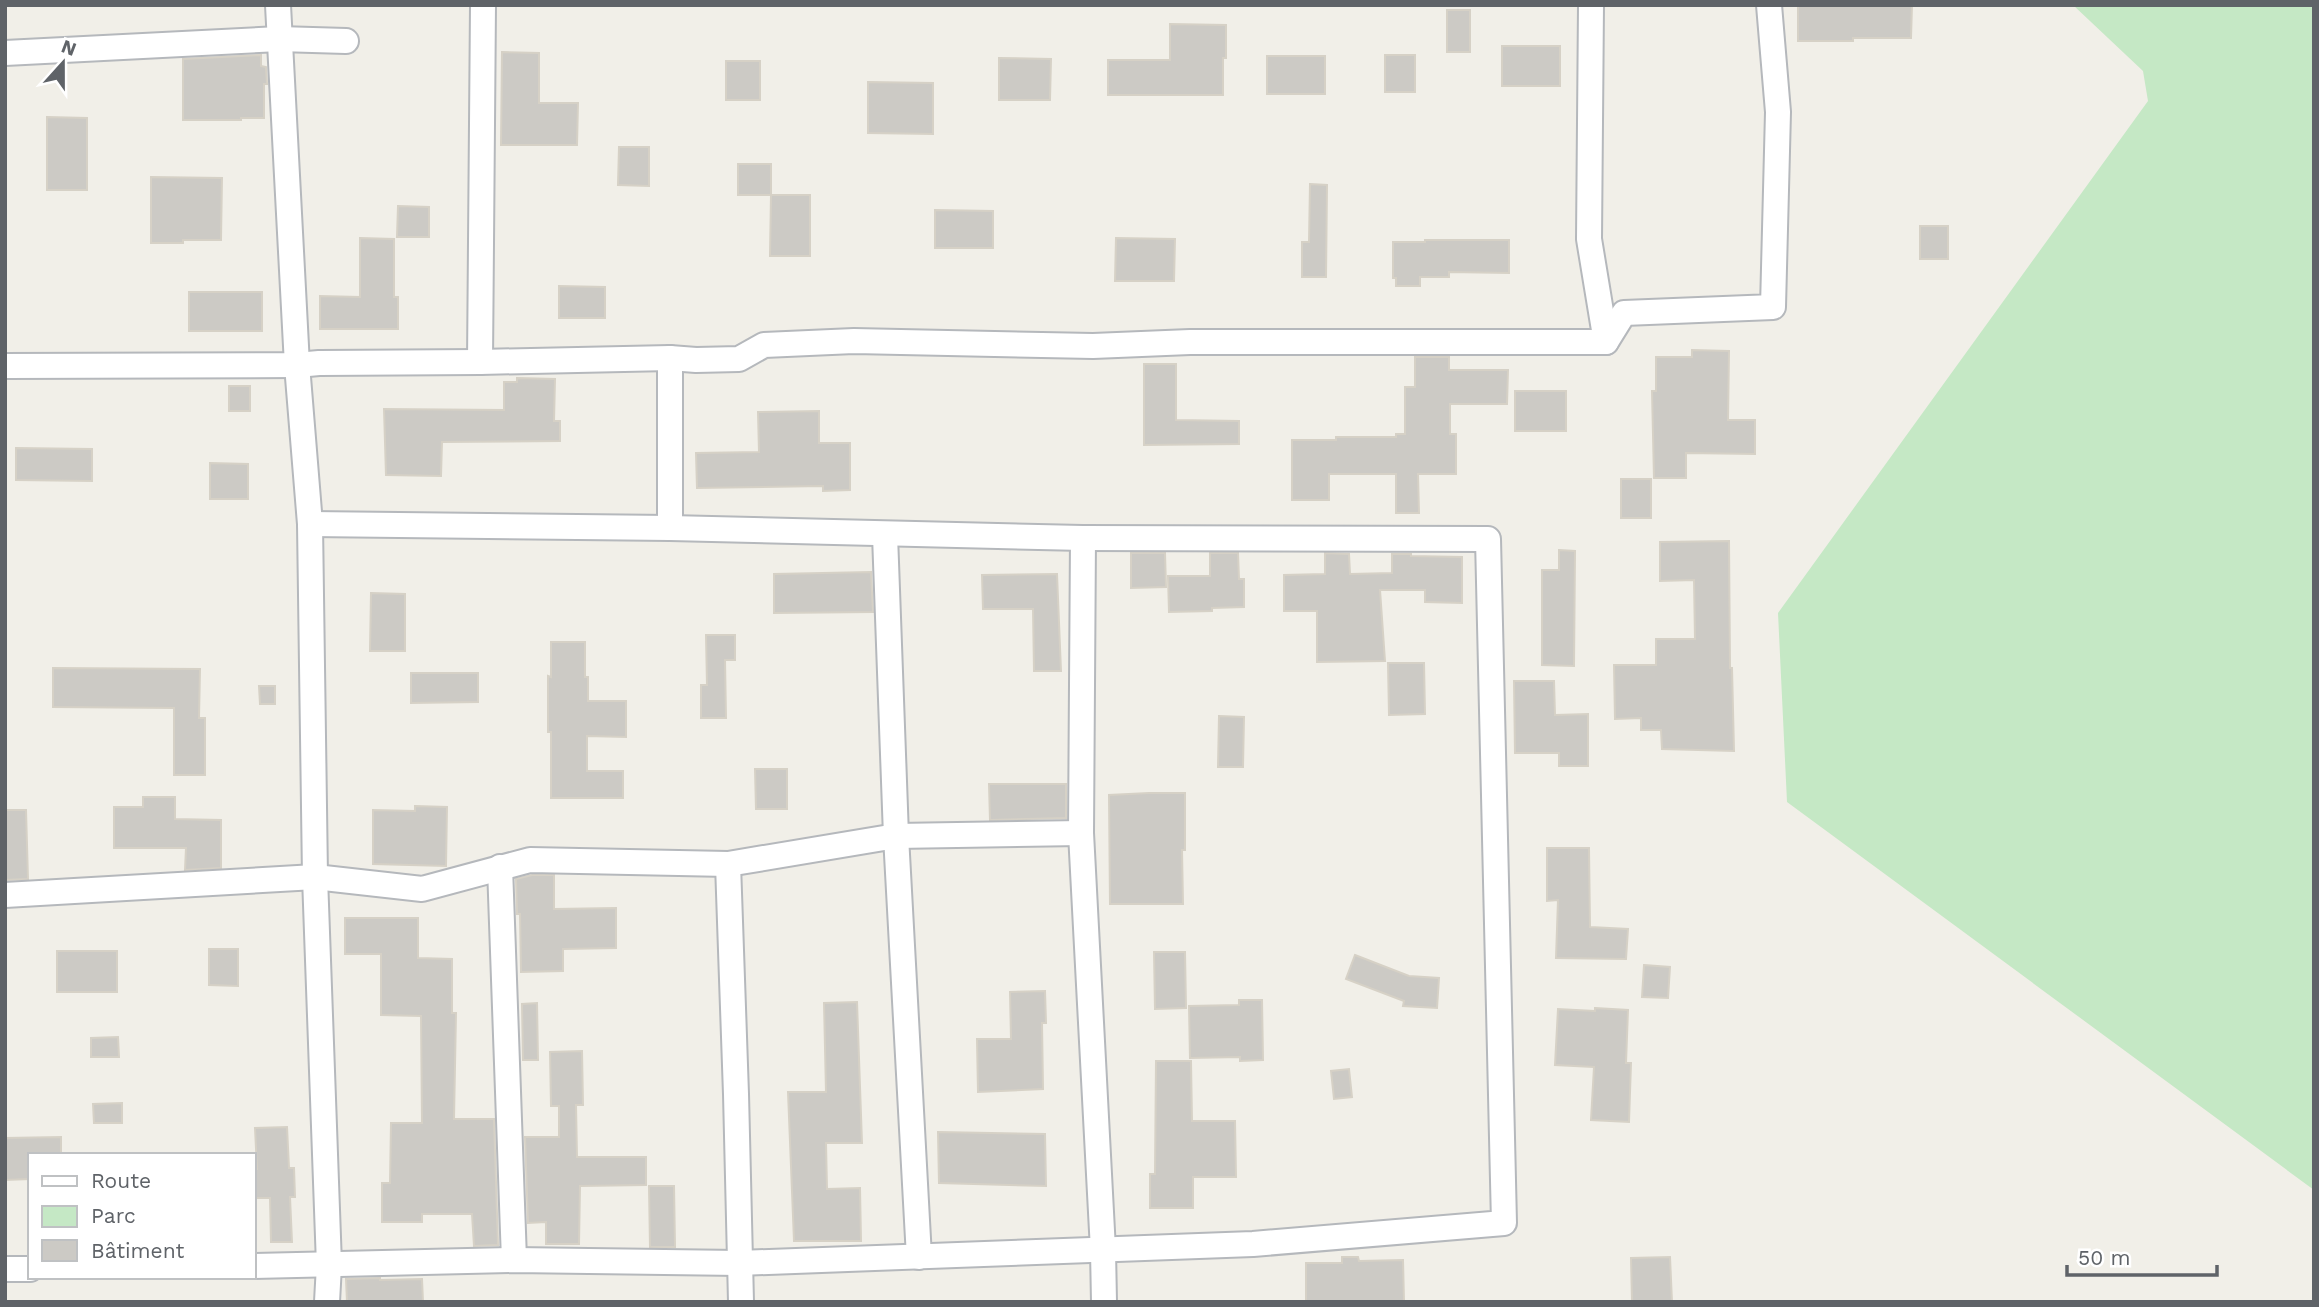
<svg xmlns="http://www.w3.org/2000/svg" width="2319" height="1307" viewBox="0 0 2319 1307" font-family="'Work Sans',sans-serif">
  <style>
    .green { fill: #c5e8c5 }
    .building { fill: #cccac5; stroke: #d6d1c6; stroke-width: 2 }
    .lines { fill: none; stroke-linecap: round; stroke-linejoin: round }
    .minor-casing { stroke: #b5b8bc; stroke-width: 28 }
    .minor { stroke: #fff; stroke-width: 24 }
  </style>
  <rect width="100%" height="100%" fill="#f1efe8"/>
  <path class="green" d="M2073,5H2314V1190L1787,802L1778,613L2148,101L2143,71Z"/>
  <g class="building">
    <path d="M1912,5L1911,38H1853V41H1798V6Z"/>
    <rect x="1447" y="10" width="23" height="42"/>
    <path d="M1170,24L1226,25V58H1223V95H1108V60H1170Z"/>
    <rect x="1502" y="46" width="58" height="40"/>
    <path d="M502,52L539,53V103H578L577,145H501Z"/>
    <path d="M261,55V66L266,67L267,84H264V118H241V120H183V59Z"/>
    <rect x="1385" y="55" width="30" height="37"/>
    <rect x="1267" y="56" width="58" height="38"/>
    <path d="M999,58L1051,59L1050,100H999Z"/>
    <rect x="726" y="61" width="34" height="39"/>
    <path d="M868,82L933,83V134L868,133Z"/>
    <path d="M47,117L87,118V190H47Z"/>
    <path d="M619,147H649V186L618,185Z"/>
    <rect x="738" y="164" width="33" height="31"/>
    <path d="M151,177L222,178L221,240H183V243H151Z"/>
    <path d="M1310,184L1327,185L1326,277H1302V242H1309Z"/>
    <path d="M771,195H810V256H770Z"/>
    <path d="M398,206L429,207V237H397Z"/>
    <path d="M935,210L993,211V248H935Z"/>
    <rect x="1920" y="226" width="28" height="33"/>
    <path d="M360,238L394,239V297H398V329H320V296L360,297Z"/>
    <path d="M1116,238L1175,239L1174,281H1115Z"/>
    <path d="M1425,240H1509V273L1449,272V277H1420V286H1396V278H1393V242H1425Z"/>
    <path d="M559,286L605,287V318H559Z"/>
    <rect x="189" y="292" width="73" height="39"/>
    <path d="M1692,350L1729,351L1728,420H1755V454L1686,453V478H1654L1652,391H1656V357H1692Z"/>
    <path d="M1415,357H1449V370H1508L1507,404H1450V434H1456V474H1418L1419,513H1396V474H1329V500H1292V440H1336V437H1396V434H1405V387H1415Z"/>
    <path d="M1144,364H1176V420L1239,421V444L1144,445Z"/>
    <path d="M517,378L555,379L554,421H560V441L442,442L441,476L386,475L384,409L504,410V382H517Z"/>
    <rect x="229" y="386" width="21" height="25"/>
    <rect x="1515" y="391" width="51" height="40"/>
    <path d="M819,411V443H850V490L823,491V486L697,488L696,453L759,452L758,412Z"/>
    <path d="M16,448L92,449V481L16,480Z"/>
    <path d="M210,463L248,464V499H210Z"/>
    <rect x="1621" y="479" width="30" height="39"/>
    <path d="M1729,541L1730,668H1732L1734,751L1662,749L1661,730H1641V718L1615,719L1614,665H1656V639H1695L1694,580L1660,581V542Z"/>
    <path d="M1559,550L1575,551L1574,666L1542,665V570H1559Z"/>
    <path d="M1131,553H1165L1166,587L1131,588Z"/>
    <path d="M1210,553H1238L1239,579H1244V607L1212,608V611L1169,612L1168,576H1210Z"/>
    <path d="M1325,553L1349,554L1350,574L1392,573V554H1411V556L1462,557V603L1425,602V590H1380L1385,661L1317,662V611H1284V575L1325,574Z"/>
    <path d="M871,572L873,612L774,613V574Z"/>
    <path d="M1057,574L1061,671H1034L1033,609H983L982,575Z"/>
    <path d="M371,593L405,594V651H370Z"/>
    <path d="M706,635H735V660H725L726,718H701V685H707Z"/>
    <path d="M551,642H585V677H588V701H626V737L587,736V771H623V798H551V732H548V676L551,677Z"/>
    <path d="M1388,663H1424L1425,714L1389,715Z"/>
    <path d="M53,668L200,669L199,718H205V775H174V708L53,707Z"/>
    <path d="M411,673H478V702L411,703Z"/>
    <path d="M1514,681H1554L1555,715L1588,714V766H1559V753H1515Z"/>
    <path d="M259,686H275V704H260Z"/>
    <path d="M1219,716L1244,717L1243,767H1218Z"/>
    <path d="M755,769H787V809H756Z"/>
    <path d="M989,784H1066V818L990,820Z"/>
    <path d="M1149,793H1185V850H1182L1183,904H1110L1109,795Z"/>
    <path d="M143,797H175V819L221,820V868L185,870L186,848H114V807H143Z"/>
    <path d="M415,806L447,807L446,866L373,864V810L415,811Z"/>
    <path d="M5,810H26L28,879L5,880Z"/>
    <path d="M1547,848H1589L1590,927L1628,929L1626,959L1556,958L1558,900L1547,901Z"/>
    <path d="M532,875H554V909L616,908V948L563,949V971L521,972L520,914H517L516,879Z"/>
    <path d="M345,918H418V958L452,959V1013H456L454,1119H494L498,1245L474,1246L472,1214H422V1222H382V1183H390L391,1123H422L421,1016L381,1015V954H345Z"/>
    <path d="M209,949H238V986L209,985Z"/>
    <rect x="57" y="951" width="60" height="41"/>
    <path d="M1154,952H1185L1186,1008L1155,1009Z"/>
    <path d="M1355,955L1409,976L1439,978L1437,1008L1403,1006L1404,1001L1346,979Z"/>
    <path d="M1644,965L1670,967L1668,998L1642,997Z"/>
    <path d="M1045,991L1046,1023H1042L1043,1089L978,1092L977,1039H1011L1010,992Z"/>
    <path d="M1239,1000H1262L1263,1060L1240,1061V1057L1190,1058L1189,1006L1239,1005Z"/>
    <path d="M857,1002L862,1143H826L827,1189L860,1188L861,1241H794L788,1092H826L824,1003Z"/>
    <path d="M537,1003L538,1060H523L522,1004Z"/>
    <path d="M1595,1008L1628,1010L1626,1063H1631L1629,1122L1591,1120L1594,1067L1555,1065L1558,1009L1595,1011Z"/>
    <path d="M118,1037L119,1057H91V1038Z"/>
    <path d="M582,1051L583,1105H576L577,1157H646V1185L580,1186L579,1244H546V1222L528,1223L525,1137H559V1106H551L550,1052Z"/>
    <path d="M1156,1061H1191L1192,1121H1235L1236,1177H1193V1208H1150V1174H1155Z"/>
    <path d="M1349,1069L1352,1097L1334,1099L1331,1071Z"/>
    <path d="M122,1103V1123H94L93,1104Z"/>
    <path d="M287,1127L289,1168H294L295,1197H290L292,1242H271L270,1198H254V1169H257L255,1128Z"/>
    <path d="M938,1132L1045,1134L1046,1186L939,1183Z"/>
    <path d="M61,1137V1155H30V1179L5,1180V1138Z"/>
    <path d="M649,1186H674L675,1247H650Z"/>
    <path d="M1342,1257H1358L1359,1261L1403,1260L1404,1302H1306V1263H1342Z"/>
    <path d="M1670,1257L1672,1302H1632L1631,1258Z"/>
    <path d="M380,1278V1280L422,1279L423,1302H347L346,1279Z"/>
  </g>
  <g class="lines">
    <defs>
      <g id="minor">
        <path d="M278,5L297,365L310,524L315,877L329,1265L327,1302"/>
        <path d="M1591,5L1589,239L1606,342"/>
        <path d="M5,53L279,39L346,41"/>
        <path d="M670,358V528"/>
        <path d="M480,362L483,5"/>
        <path d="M5,366L297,365L319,363L480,362L670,358L696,360L739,359L764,345L854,341L1093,346L1190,342H1606L1624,313L1773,307L1778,112L1769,5"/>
        <path d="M885,535L896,836L919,1257"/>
        <path d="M1083,538L1081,833L1103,1250L1104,1302"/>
        <path d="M728,864L736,1094L741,1302"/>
        <path d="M500,867L514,1260"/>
        <path d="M5,895L315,877L422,889L530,860L728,864L896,836L1081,833"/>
        <path d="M254,1266L514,1260L739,1263L1253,1244L1504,1223L1488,539L1083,538L670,528L310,524"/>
        <path d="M5,1269H30"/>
      </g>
    </defs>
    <use href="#minor" class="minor-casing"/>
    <use href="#minor" class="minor"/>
  </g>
  <rect width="2319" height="1307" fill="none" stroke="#5f6368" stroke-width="14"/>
  <rect x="28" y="1153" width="228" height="126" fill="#ffffff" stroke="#bfc1c3" stroke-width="2"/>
  <rect x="42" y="1176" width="35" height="10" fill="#ffffff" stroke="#bfc1c3" stroke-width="2"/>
  <text x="91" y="1188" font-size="21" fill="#5f6368">Route</text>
  <rect x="42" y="1206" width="35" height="21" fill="#c5e8c5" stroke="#bfc1c3" stroke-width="2"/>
  <text x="91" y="1223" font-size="21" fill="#5f6368">Parc</text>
  <rect x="42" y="1240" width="35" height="21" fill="#cccac5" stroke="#bfc1c3" stroke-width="2"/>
  <text x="91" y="1258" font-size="21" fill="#5f6368">Bâtiment</text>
  <g transform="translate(63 63) rotate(21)" stroke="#ffffff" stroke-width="5" paint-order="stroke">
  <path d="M0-5L12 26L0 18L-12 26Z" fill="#5f6368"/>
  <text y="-10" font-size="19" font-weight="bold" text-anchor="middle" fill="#5f6368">N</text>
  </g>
  <path d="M2067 1265v10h150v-10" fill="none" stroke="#5f6368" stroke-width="3.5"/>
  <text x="2078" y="1265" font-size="21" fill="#5f6368" stroke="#ffffff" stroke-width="5" paint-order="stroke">50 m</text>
</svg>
